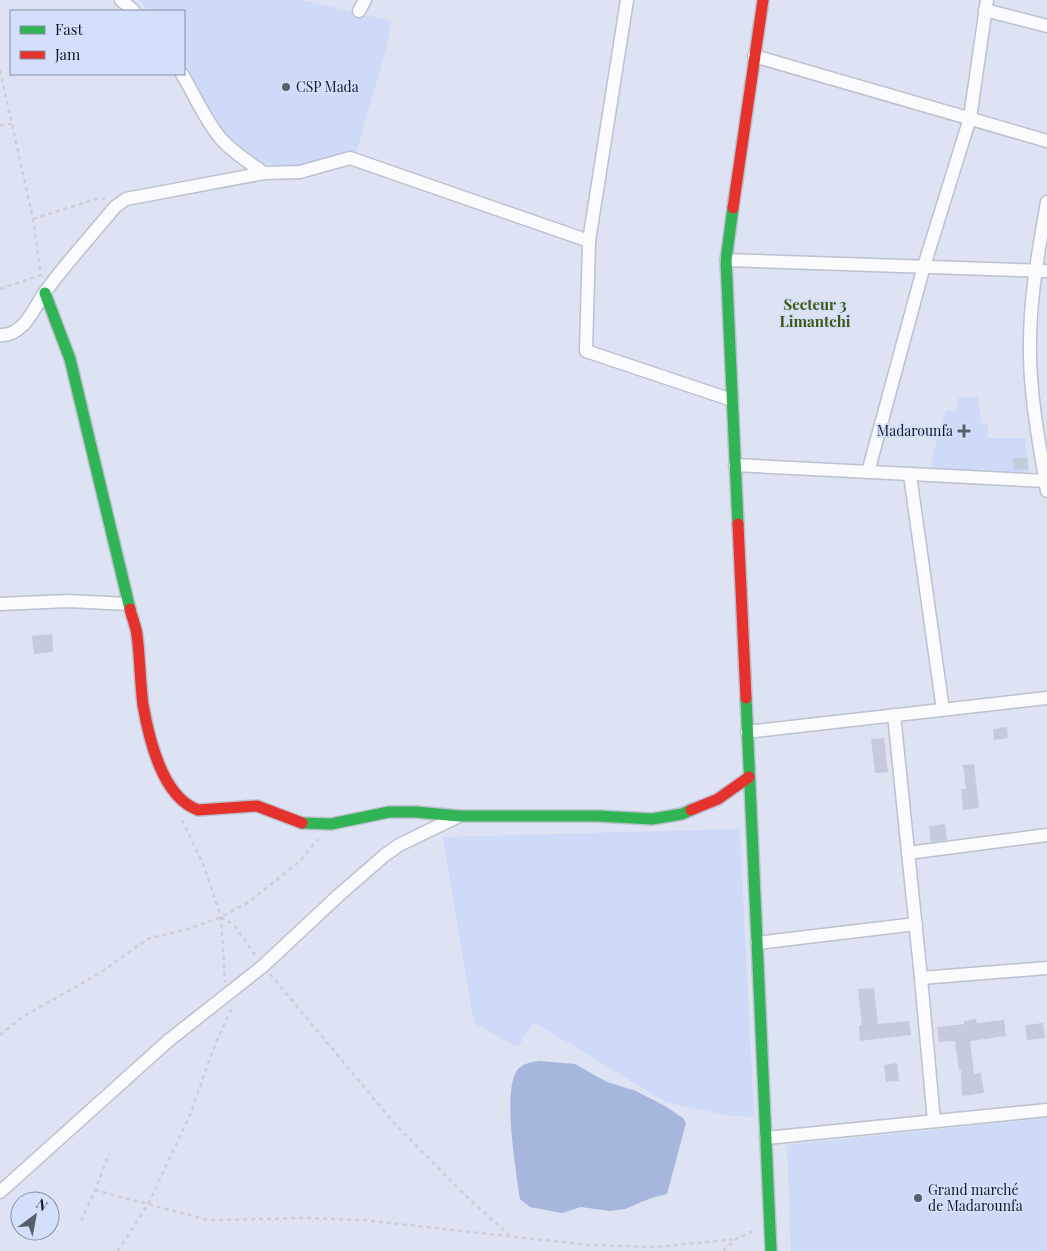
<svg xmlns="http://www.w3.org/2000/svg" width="1047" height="1251" viewBox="0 0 1047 1251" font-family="'Playfair Display',serif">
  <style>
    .built { fill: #cedaf7 }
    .water { fill: #a7b6dd }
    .building { fill: #c5cbda }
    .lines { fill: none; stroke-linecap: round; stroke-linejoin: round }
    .street-casing { stroke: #bbc1ce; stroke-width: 15 }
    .fast-casing { stroke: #bbc1ce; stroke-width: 14 }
    .jam-casing { stroke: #bbc1ce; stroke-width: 14 }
    .path { stroke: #cecfd4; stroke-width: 2.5; stroke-dasharray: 4 4; stroke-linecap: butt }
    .street { stroke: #fafbfd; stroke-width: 12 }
    .fast { stroke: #30b455; stroke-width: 11 }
    .jam { stroke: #e5322d; stroke-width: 11 }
    .poi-dot { fill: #595e6b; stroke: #d4dffb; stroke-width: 2 }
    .labels { text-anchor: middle; stroke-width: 4; stroke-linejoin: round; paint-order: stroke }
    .poi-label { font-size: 14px; fill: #121723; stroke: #d4dffb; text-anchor: start }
    .neighbourhood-label { font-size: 15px; font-weight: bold; fill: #41570d; stroke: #d4dffb }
  </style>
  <rect width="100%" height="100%" fill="#dde3f2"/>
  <g class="built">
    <path d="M139,0H301L391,21L387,46L356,153L295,169L263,163L225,135L184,65V11H149Z"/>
    <path d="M978,397L981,423L988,425V438H1025L1030,477L930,470L935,448L946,410L956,412L958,398Z"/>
    <path d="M740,829L754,1117L731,1116L666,1102L534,1022L518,1047L474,1023L443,837Z"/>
    <path d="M1047,1118V1251H791L787,1145Z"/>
  </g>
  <path class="water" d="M539,1061L575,1064L607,1082L636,1091L665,1106L683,1118L686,1123L667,1194L651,1198L625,1209L610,1211L581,1207L562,1213L530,1207L520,1199C516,1172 503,1095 516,1072C520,1064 531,1062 539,1061Z"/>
  <g class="building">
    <path d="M1013,458H1027L1028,469L1014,470Z"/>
    <path d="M52,634L53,652L34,654L32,636Z"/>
    <path d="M1007,727L1008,738L994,740L993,729Z"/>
    <path d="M884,738L888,772L875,773L871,739Z"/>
    <path d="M974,764L979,808L963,810L961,789H966L963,765Z"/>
    <path d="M945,824L947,840L931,842L929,826Z"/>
    <path d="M874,988L878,1024L909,1021L911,1035L860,1041L859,1026L862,1025L858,989Z"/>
    <path d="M976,1019L977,1023L1004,1020L1006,1036L970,1041L974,1074L981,1073L984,1093L962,1096L961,1070H959L955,1041L939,1042L937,1027L964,1024V1021Z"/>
    <path d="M1043,1023L1045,1038L1027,1040L1025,1025Z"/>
    <path d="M897,1063L899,1081L886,1082L884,1065Z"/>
  </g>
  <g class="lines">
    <defs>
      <g id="street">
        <path d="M121,0L134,11"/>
        <path d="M627,0L589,241L586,351L732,400"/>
        <path d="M985,10L1047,26"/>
        <path d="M359,11L365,0"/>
        <path d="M754,56L1047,141"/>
        <path d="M182,74C194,94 206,122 222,140C234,153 250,163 264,173"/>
        <path d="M1047,202C1039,249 1030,295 1030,343C1029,392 1039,442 1047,491"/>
        <path d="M726,260L1047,271"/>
        <path d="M0,335C9,336 18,330 24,324C33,314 38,302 45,292C67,262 92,235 115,207L126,199L264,173L300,172L350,158L589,241"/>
        <path d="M735,465L1045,481"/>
        <path d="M868,472L924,266L970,118L987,0"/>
        <path d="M910,475L943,710"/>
        <path d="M0,604L68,601L128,604"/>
        <path d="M894,715L921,978L934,1121"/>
        <path d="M747,732L1047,698"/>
        <path d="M908,853L1047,835"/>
        <path d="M757,943L916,924"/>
        <path d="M921,978L1047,968"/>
        <path d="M766,1138L1047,1110"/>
        <path d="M0,1192L168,1041L263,966L339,895L385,855L399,845L457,817"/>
      </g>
      <g id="fast">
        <path d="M733,208L726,260L738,524"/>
        <path d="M45,293L70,359L130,609"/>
        <path d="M746,698L771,1251"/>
        <path d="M302,823L331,824L389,812H416L459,816H598L652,819L682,814L691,810"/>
      </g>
      <g id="jam">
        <path d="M733,208L763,0"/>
        <path d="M738,524L746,698"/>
        <path d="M130,609C132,618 136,626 137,635C140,658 140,682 143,705C149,739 162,797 198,810L257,806L302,823"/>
        <path d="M691,810L718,799L749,777"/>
      </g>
    </defs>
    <use href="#street" class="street-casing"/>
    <use href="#fast" class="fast-casing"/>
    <use href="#jam" class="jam-casing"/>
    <g class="path">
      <path d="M0,70L33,219L41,276"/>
      <path d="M0,125L11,124"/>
      <path d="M33,219L96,199H105"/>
      <path d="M0,289L41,275"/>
      <path d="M182,820L204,866L221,917L225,982"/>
      <path d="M221,917L234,925L256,956"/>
      <path d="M270,974L395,1124L467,1197L509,1235"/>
      <path d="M0,1035L24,1016L103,971L147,939L191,928L221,917L249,902L301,860L318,839"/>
      <path d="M95,1190L208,1220L308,1218L363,1220L588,1245L655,1247L736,1239"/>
      <path d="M81,1221L95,1190L109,1154"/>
      <path d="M118,1251L148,1204L190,1115L215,1045L232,1007"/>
      <path d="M723,1251L736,1239L755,1230"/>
    </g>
    <use href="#street" class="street"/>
    <use href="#fast" class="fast"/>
    <use href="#jam" class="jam"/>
  </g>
  <g class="poi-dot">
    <circle cx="286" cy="87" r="5"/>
    <path d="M961.5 423.5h5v5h5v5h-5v5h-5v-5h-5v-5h5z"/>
    <circle cx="918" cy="1198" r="5"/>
  </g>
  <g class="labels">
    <g class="poi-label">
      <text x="296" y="92">CSP Mada</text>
      <text x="953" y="436" text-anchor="end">Madarounfa</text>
      <text x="928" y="1195">Grand marché<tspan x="928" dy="16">de Madarounfa</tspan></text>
    </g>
    <g class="neighbourhood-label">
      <text x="815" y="310">Secteur 3<tspan x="815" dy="17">Limantchi</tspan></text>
    </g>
  </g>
  <rect x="10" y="10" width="175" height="65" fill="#d4dffb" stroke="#868fa5"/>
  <rect x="20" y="26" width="25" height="8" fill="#30b455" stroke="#868fa5"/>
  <text x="55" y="35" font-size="15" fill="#121723">Fast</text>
  <rect x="20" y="51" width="25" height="8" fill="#e5322d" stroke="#868fa5"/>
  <text x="55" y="60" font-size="15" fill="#121723">Jam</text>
  <g transform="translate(35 1216) rotate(32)"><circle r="24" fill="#d4dffb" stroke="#868fa5"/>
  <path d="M0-4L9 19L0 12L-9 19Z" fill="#595e6b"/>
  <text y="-8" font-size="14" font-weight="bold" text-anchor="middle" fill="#121723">N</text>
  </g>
</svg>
